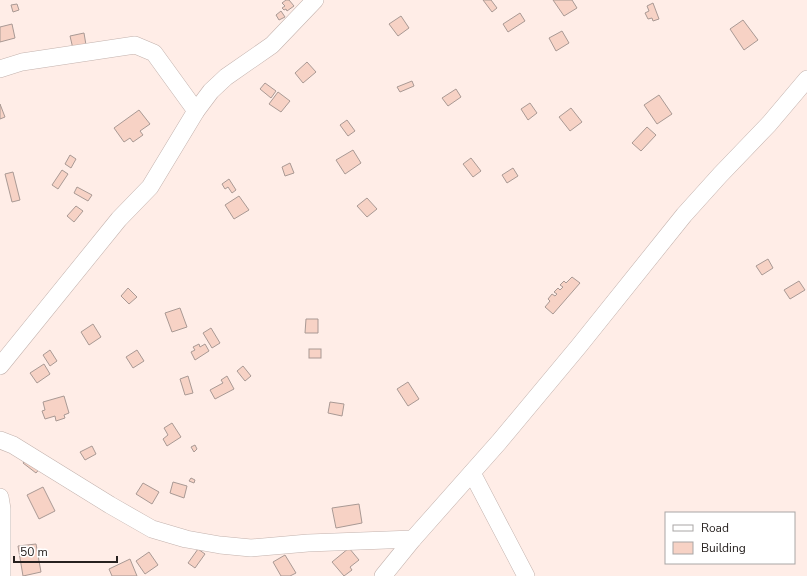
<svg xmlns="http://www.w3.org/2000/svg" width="807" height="576" viewBox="0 0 807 576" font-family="'Nunito Sans',sans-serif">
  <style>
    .building { fill: #f7d2c5; stroke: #a99994 }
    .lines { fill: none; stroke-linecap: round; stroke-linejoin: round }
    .street-casing { stroke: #c3b2ad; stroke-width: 18 }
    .street { stroke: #fff; stroke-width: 17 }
  </style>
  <rect width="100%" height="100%" fill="#ffede7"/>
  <g class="building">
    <path d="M286,0H289L294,6L287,11L286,9L284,10L282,8L285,6L282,3Z"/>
    <path d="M483,0H491L497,8L492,12Z"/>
    <path d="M553,0H572L577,8L564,16Z"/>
    <path d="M653,3L659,19L653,21L652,18L648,19L645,13L649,11L647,6Z"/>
    <path d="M17,4L19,10L13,12L11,5Z"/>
    <path d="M281,11L285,17L279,20L276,15Z"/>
    <path d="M520,13L525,21L508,32L503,24Z"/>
    <path d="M401,16L409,28L398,36L389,24Z"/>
    <path d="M743,20L758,40L744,50L730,29Z"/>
    <path d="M12,24L15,38L0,42V27Z"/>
    <path d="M562,31L569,43L556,51L549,38Z"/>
    <path d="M84,33L87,51L74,53L70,36Z"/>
    <path d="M307,62L316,72L303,83L295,73Z"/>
    <path d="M412,81L414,86L400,92L397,87Z"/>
    <path d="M265,83L276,91L271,98L260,89Z"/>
    <path d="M456,89L461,97L448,106L442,98Z"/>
    <path d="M278,92L290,101L281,112L269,104Z"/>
    <path d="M659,95L672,114L657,124L644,105Z"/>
    <path d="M530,103L537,113L528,120L521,109Z"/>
    <path d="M0,104L5,117L0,119Z"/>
    <path d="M571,108L582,122L570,131L559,117Z"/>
    <path d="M139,110L150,124L140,131L143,135L133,142L130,138L124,142L114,128Z"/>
    <path d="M347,120L355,131L348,136L340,125Z"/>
    <path d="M647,127L656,135L641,151L632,143Z"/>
    <path d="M353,150L361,163L345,174L336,160Z"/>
    <path d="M70,155L76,159L71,168L65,164Z"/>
    <path d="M471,158L481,171L473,177L463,164Z"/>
    <path d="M290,163L294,173L285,176L282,167Z"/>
    <path d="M513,168L518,176L507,183L502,175Z"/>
    <path d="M62,170L68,174L58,189L52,185Z"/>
    <path d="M13,172L20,200L12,202L5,174Z"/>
    <path d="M229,179L236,190L232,193L228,187L225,189L222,184Z"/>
    <path d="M77,187L92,195L88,201L74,193Z"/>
    <path d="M239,196L249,210L234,219L225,205Z"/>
    <path d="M367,198L377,209L367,217L357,206Z"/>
    <path d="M76,206L83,211L74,222L67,216Z"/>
    <path d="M768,259L773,268L762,275L756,266Z"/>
    <path d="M572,277L580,283L553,314L545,307L550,301L548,299L552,294L555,296L557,294L554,292L558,288L560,290L563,287L560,285L564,281L566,283Z"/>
    <path d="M799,281L805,290L790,299L784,290Z"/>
    <path d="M128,288L137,297L129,304L121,296Z"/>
    <path d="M180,308L187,327L172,332L165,313Z"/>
    <path d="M306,319H318V333H305Z"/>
    <path d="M93,324L101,337L89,345L81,332Z"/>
    <path d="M211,328L220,343L212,348L203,333Z"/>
    <path d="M199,344L200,347L205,344L209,351L195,360L191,352L195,350L193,347Z"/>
    <rect x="309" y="349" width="12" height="9"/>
    <path d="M50,350L57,361L50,366L43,355Z"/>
    <path d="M137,350L144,361L133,368L126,357Z"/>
    <path d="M44,364L50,374L37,383L30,373Z"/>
    <path d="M243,366L251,376L245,381L237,371Z"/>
    <path d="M188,376L193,393L185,395L180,379Z"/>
    <path d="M227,376L234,389L215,399L210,390L223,383L221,380Z"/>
    <path d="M408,382L419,399L408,406L397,389Z"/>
    <path d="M64,396L69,413L64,415L65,418L56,421L55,416L45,419L42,411L45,410L43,402Z"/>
    <path d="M330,402L344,404L342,416L328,413Z"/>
    <path d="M172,423L181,437L167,446L163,439L168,435L164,428Z"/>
    <path d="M195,445L197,449L194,452L191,447Z"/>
    <path d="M92,446L96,454L85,460L80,452Z"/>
    <path d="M28,457L41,467L36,473L23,463Z"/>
    <path d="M191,478L195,480L194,483L189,481Z"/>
    <path d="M173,482L187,486L184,498L170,493Z"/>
    <path d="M143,483L159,492L152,504L136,494Z"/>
    <path d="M43,487L55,511L39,519L27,495Z"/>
    <path d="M359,504L362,523L336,528L332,508Z"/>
    <path d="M36,544L41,572L23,576L18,546Z"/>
    <path d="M349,548L359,560L350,567L352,570L344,576L332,562Z"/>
    <path d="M198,549L205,554L195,568L188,563Z"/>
    <path d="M149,552L158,565L145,574L136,561Z"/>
    <path d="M285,555L296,573L290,576H281L273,562Z"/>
    <path d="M130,559L137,576H112L109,569Z"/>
  </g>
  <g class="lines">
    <defs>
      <g id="street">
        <path d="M0,69L22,62L135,45L154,53L196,111"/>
        <path d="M0,366L119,219L150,187L196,111L211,91L226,77L272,45L315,0"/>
        <path d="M0,440L13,445L110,505L152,529L186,539L220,545L251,548L308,543L413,539"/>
        <path d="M472,473L526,576"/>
        <path d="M0,497L2,509V576"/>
        <path d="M383,576L413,539L499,442L579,346L684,215L720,175L769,124L807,79"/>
      </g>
    </defs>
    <use href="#street" class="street-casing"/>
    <use href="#street" class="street"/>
  </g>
  <rect x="665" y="512" width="130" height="52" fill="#ffffff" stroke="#a9a6a5"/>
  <rect x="673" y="525" width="20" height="6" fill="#ffffff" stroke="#a9a6a5"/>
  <text x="701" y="532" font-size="12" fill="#27211f">Road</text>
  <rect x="673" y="542" width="20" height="12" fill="#f7d2c5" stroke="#a9a6a5"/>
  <text x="701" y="552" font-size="12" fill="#27211f">Building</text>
  <path d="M14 556v6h103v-6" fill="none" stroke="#27211f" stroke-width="2"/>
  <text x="20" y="556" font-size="12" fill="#27211f" stroke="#ffffff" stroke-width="3" paint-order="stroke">50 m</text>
</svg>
